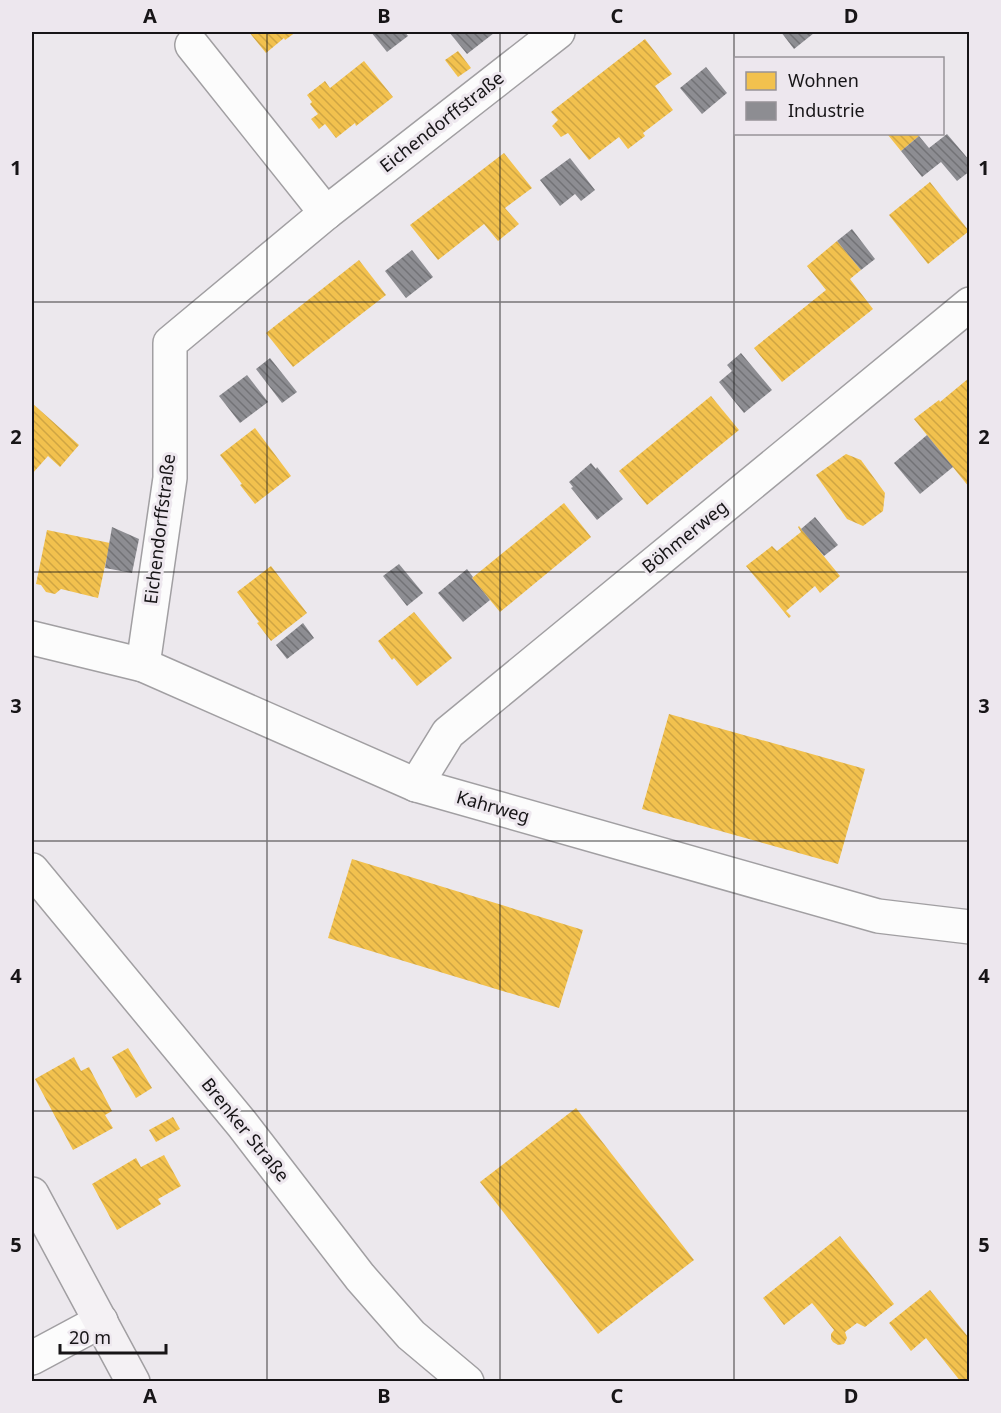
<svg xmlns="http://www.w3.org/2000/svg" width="1001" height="1413" viewBox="0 0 1001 1413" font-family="'Noto Sans',sans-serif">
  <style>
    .homes { fill: url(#homes-back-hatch) }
    .industry { fill: url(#industry-back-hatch) }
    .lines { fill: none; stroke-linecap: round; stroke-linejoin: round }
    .minor-casing { stroke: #a19fa2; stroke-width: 36 }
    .secondary-casing { stroke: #a19fa2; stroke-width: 36 }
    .minor { stroke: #fcfcfc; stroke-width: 33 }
    .secondary { stroke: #f4f1f4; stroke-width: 33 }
    .grid { fill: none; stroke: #171517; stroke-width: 1.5; stroke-opacity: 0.55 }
    .labels { text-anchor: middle; stroke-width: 6; stroke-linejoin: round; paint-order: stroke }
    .street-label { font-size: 18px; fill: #171517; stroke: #ede7ee }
    .neatline { fill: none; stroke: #171517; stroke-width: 2 }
    .grid-label { font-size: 20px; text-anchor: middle; font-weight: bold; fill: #171517 }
  </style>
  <defs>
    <pattern id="homes-back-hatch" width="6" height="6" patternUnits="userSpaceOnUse" patternTransform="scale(1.5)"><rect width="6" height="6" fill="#f2c14e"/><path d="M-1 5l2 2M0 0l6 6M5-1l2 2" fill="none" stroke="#cfa543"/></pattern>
    <pattern id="industry-back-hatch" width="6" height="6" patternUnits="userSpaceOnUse" patternTransform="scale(1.5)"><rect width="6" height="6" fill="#8d8d92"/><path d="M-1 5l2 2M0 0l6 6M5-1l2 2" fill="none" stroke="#727276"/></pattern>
  </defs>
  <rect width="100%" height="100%" fill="#ece8ed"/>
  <g class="homes">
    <path d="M249,32H296L285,40L284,38L266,53Z"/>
    <path d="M645,39L672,74L655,86L673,110L643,133L645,136L628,149L619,137L589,160L568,133L561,137L552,126L558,120L551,112Z"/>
    <path d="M458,51L471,68L458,77L445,60Z"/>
    <path d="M364,61L393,97L356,126L355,123L336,138L325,124L319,129L311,119L318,114L310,104L312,102L307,95L325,81L330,88Z"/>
    <path d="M890,134H917L919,136L901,151L888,135Z"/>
    <path d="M504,153L532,188L505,208L519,224L498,241L484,224L438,260L410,225Z"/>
    <path d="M930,182L969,231L928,264L889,215Z"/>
    <path d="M837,241L861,270L850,279L873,309L782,382L754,348L826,290L807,266Z"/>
    <path d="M359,260L386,295L293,367L266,333Z"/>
    <path d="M969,378V487L914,419L939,400L940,402Z"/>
    <path d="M711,396L739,430L647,505L619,471Z"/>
    <path d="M32,403L79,445L60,467L48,456L32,474Z"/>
    <path d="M255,428L291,476L255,504L240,485L242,484L220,455Z"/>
    <path d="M846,454L861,460L885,493L883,511L863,526L847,519L816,475Z"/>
    <path d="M564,503L591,537L500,612L472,578Z"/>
    <path d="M799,526L840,576L820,593L815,586L786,611L791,616L789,618L746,566L772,546L777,551L801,532L798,527Z"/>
    <path d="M47,530L110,543L98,598L61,589L55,594L46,592L41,585L36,584Z"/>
    <path d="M271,566L307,613L271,641L257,623L259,622L237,592Z"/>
    <path d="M414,612L452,658L417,686L394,658L392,660L378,641Z"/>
    <path d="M669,714L865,769L838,864L642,809Z"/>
    <path d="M352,859L583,930L559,1008L328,938Z"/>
    <path d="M128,1048L152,1088L136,1098L112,1057Z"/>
    <path d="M74,1057L81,1071L89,1067L112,1111L105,1115L113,1128L73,1150L35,1079Z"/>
    <path d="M576,1108L694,1260L598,1334L480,1182Z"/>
    <path d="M173,1117L180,1129L156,1142L149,1130Z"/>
    <path d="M164,1155L181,1186L158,1199L161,1204L117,1230L92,1184L136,1158L141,1167Z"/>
    <path d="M840,1236L894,1304L865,1327L857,1323L845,1332L847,1338L844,1344L838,1345L833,1342L831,1339V1334L834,1330L812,1303L784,1325L763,1298Z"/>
    <path d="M930,1290L969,1338V1382H961L926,1338L911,1351L889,1323Z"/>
  </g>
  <g class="industry">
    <path d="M371,32H405L408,36L387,52Z"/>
    <path d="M449,32H493L494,33L467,54Z"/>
    <path d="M781,32H813L814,33L794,49Z"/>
    <path d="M706,67L727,93L702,114L680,88Z"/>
    <path d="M947,134L970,161V171L957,181L941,162L922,177L901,151L919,136L929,148Z"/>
    <path d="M570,158L595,190L581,201L575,194L560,206L540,180Z"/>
    <path d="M852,229L875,259L861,270L837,241Z"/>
    <path d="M412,250L433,277L406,298L385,271Z"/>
    <path d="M741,353L772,390L744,413L719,382L732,371L727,365Z"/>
    <path d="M270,358L297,392L282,403L256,369Z"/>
    <path d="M247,375L268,402L240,423L219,396Z"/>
    <path d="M927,435L953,467L920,494L894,463Z"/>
    <path d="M591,463L596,469L597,467L623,499L597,520L571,488L573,487L569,482Z"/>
    <path d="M815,517L838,545L824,556L801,529Z"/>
    <path d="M112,527L139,539L132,573L105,568Z"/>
    <path d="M399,564L423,593L407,606L383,576Z"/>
    <path d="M467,569L473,577L472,578L490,600L463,622L438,593Z"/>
    <path d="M303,623L314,638L287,659L276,645Z"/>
  </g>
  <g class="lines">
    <defs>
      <g id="minor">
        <path d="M192,45L326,213"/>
        <path d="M32,638L143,665L416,785L878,916L970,927"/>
        <path d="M143,665L170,478V343L326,213L558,32"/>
        <path d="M416,785L448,733L970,304"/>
        <path d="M32,870L242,1124L360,1277L411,1335L467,1382"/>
        <path d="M32,1358L101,1321"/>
      </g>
      <path id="secondary" d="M32,1194L133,1382"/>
    </defs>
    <use href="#minor" class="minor-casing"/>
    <use href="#secondary" class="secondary-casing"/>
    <use href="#minor" class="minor"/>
    <use href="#secondary" class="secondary"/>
  </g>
  <path class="grid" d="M267,32V1382M500,32V1382M734,32V1382M32,302H970M32,572H970M32,841H970M32,1111H970"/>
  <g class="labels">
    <g class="street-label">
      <text transform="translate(442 122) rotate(-38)" y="6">Eichendorffstraße</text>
      <text transform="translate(160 529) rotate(-83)" y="6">Eichendorffstraße</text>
      <text transform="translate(685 537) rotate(-39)" y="6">Böhmerweg</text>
      <text transform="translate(493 807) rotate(16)" y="6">Kahrweg</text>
      <text transform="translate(245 1130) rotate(51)" y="6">Brenker Straße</text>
    </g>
  </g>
  <rect width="1001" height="1413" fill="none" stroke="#ede7ee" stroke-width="66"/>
  <rect x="734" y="57" width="210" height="78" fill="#ede7ee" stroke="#979398" stroke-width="1.5"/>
  <rect x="746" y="72" width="30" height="18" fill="#f2c14e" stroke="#979398" stroke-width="1.5"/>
  <text x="788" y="87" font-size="18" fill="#171517">Wohnen</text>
  <rect x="746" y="102" width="30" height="18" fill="#8d8d92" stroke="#979398" stroke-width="1.5"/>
  <text x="788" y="117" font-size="18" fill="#171517">Industrie</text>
  <path d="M60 1344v9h106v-9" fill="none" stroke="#171517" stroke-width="3"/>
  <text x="69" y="1344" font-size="18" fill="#171517" stroke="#ede7ee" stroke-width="4.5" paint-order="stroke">20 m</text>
  <rect x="33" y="33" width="935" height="1347" class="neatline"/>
  <g class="grid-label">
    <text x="150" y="23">A</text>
    <text x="384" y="23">B</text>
    <text x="617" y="23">C</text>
    <text x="851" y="23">D</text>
    <text x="16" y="175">1</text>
    <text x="984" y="175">1</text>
    <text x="16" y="444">2</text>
    <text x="984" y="444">2</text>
    <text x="16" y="713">3</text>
    <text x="984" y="713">3</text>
    <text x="16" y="983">4</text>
    <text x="984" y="983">4</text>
    <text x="16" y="1252">5</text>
    <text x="984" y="1252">5</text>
    <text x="150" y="1403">A</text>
    <text x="384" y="1403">B</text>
    <text x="617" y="1403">C</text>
    <text x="851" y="1403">D</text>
  </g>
</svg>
